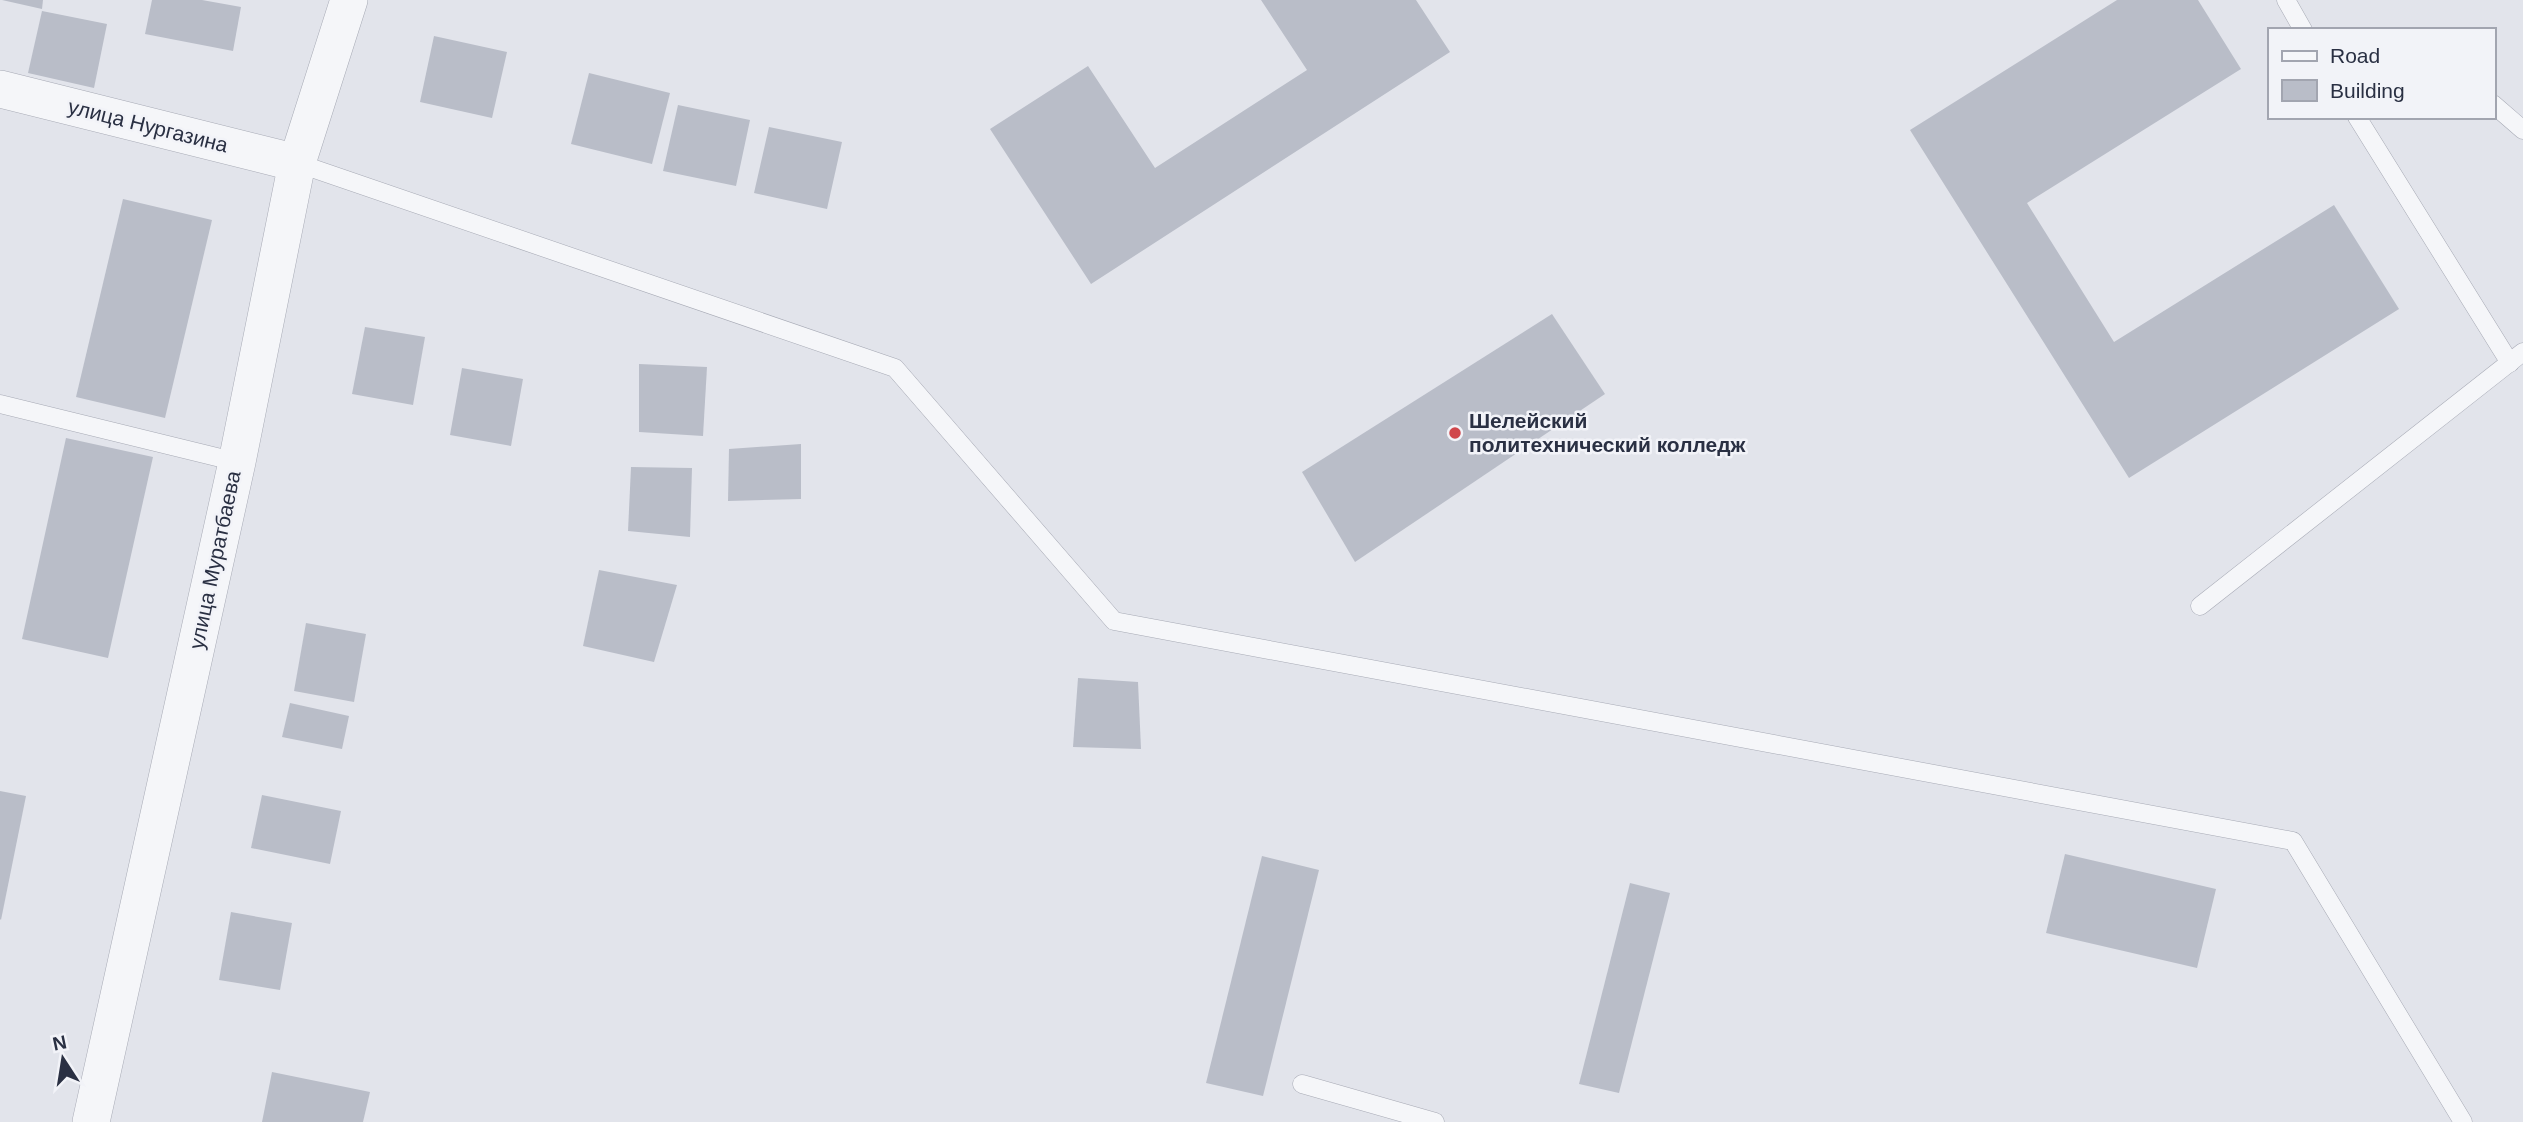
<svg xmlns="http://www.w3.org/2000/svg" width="2523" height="1122" viewBox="0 0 2523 1122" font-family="Arial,sans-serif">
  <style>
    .building { fill: #b9bdc8 }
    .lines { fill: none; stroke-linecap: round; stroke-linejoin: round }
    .lane-casing { stroke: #a7aab5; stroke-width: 19 }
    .street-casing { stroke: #a7aab5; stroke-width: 38 }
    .lane { stroke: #f5f6f9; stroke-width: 18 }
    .street { stroke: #f5f6f9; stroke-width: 37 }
    .poi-dot { fill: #d0464b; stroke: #f2f3f8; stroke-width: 2.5 }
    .labels { text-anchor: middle; stroke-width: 5; stroke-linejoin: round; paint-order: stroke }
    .street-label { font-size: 21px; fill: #2a3043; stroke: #f2f3f8 }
    .poi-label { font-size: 21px; font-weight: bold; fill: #2a3043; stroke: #f2f3f8; text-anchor: start }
  </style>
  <rect width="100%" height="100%" fill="#e2e4eb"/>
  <g class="building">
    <path d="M2,0H43L42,9Z"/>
    <path d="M152,0H202L241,7L233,51L145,34Z"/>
    <path d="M1261,0H1416L1450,52L1091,284L990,129L1088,66L1155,168L1307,70Z"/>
    <path d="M2117,0H2198L2241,69L2027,203L2114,342L2334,205L2399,309L2129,478L1910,130Z"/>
    <path d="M42,11L107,24L94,88L28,73Z"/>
    <path d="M434,36L507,52L492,118L420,102Z"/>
    <path d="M589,73L670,93L652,164L571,144Z"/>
    <path d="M678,105L750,120L736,186L663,171Z"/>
    <path d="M769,127L842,142L827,209L754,193Z"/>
    <path d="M123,199L212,220L165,418L76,397Z"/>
    <path d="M1552,314L1605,394L1355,562L1302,472Z"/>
    <path d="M365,327L425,337L413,405L352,394Z"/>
    <path d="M639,364L707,367L703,436L639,432Z"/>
    <path d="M462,368L523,379L511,446L450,435Z"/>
    <path d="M66,438L153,457L108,658L22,639Z"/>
    <path d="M801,444V499L728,501L729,449Z"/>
    <path d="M631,467L692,468L690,537L628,531Z"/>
    <path d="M599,570L677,585L654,662L583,646Z"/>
    <path d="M306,623L366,634L354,702L294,691Z"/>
    <path d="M1078,678L1138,682L1141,749L1073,747Z"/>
    <path d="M290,703L349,716L342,749L282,737Z"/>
    <path d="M0,791L26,796L1,920L0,919Z"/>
    <path d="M262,795L341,811L330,864L251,848Z"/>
    <path d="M2065,854L2216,889L2197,968L2046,933Z"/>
    <path d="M1262,856L1319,870L1263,1096L1206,1083Z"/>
    <path d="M1630,883L1670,893L1619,1093L1579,1084Z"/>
    <path d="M231,912L292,923L280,990L219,980Z"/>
    <path d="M272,1072L370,1092L363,1122H262Z"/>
  </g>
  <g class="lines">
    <defs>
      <g id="lane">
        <path d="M2286,0L2303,30"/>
        <path d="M2493,104L2523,130"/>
        <path d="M2357,117L2510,363"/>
        <path d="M297,163L895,368L1114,621L2293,841L2463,1122"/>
        <path d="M0,404L237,462"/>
        <path d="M2200,606L2523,352"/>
        <path d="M1302,1084L1435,1122"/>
      </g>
      <g id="street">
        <path d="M0,89L297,163"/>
        <path d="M91,1122L237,462L297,163L349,0"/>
      </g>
    </defs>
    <use href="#lane" class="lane-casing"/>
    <use href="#street" class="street-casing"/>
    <use href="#lane" class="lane"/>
    <use href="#street" class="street"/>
  </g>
  <circle class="poi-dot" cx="1455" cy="433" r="7"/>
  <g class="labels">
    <g class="street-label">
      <text transform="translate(148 126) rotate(14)" y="7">улица Нургазина</text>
      <text transform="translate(215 560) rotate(-78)" y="7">улица Муратбаева</text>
    </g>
    <g class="poi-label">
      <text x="1469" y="428">Шелейский<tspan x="1469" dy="24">политехнический колледж</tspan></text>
    </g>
  </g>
  <rect x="2268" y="28" width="228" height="91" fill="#f2f3f8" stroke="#a2a5b0" stroke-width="2"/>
  <rect x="2282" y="51" width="35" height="10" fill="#f5f6f9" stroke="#a2a5b0" stroke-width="2"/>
  <text x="2330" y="63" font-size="21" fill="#2a3043">Road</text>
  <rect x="2282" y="80" width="35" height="21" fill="#b9bdc8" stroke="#a2a5b0" stroke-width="2"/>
  <text x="2330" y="98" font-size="21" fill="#2a3043">Building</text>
  <g transform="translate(63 1059) rotate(348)" stroke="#f2f3f8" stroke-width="5" paint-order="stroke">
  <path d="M0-5L12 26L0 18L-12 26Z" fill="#2a3043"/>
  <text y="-10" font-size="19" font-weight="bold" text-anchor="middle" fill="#2a3043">N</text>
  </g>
</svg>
